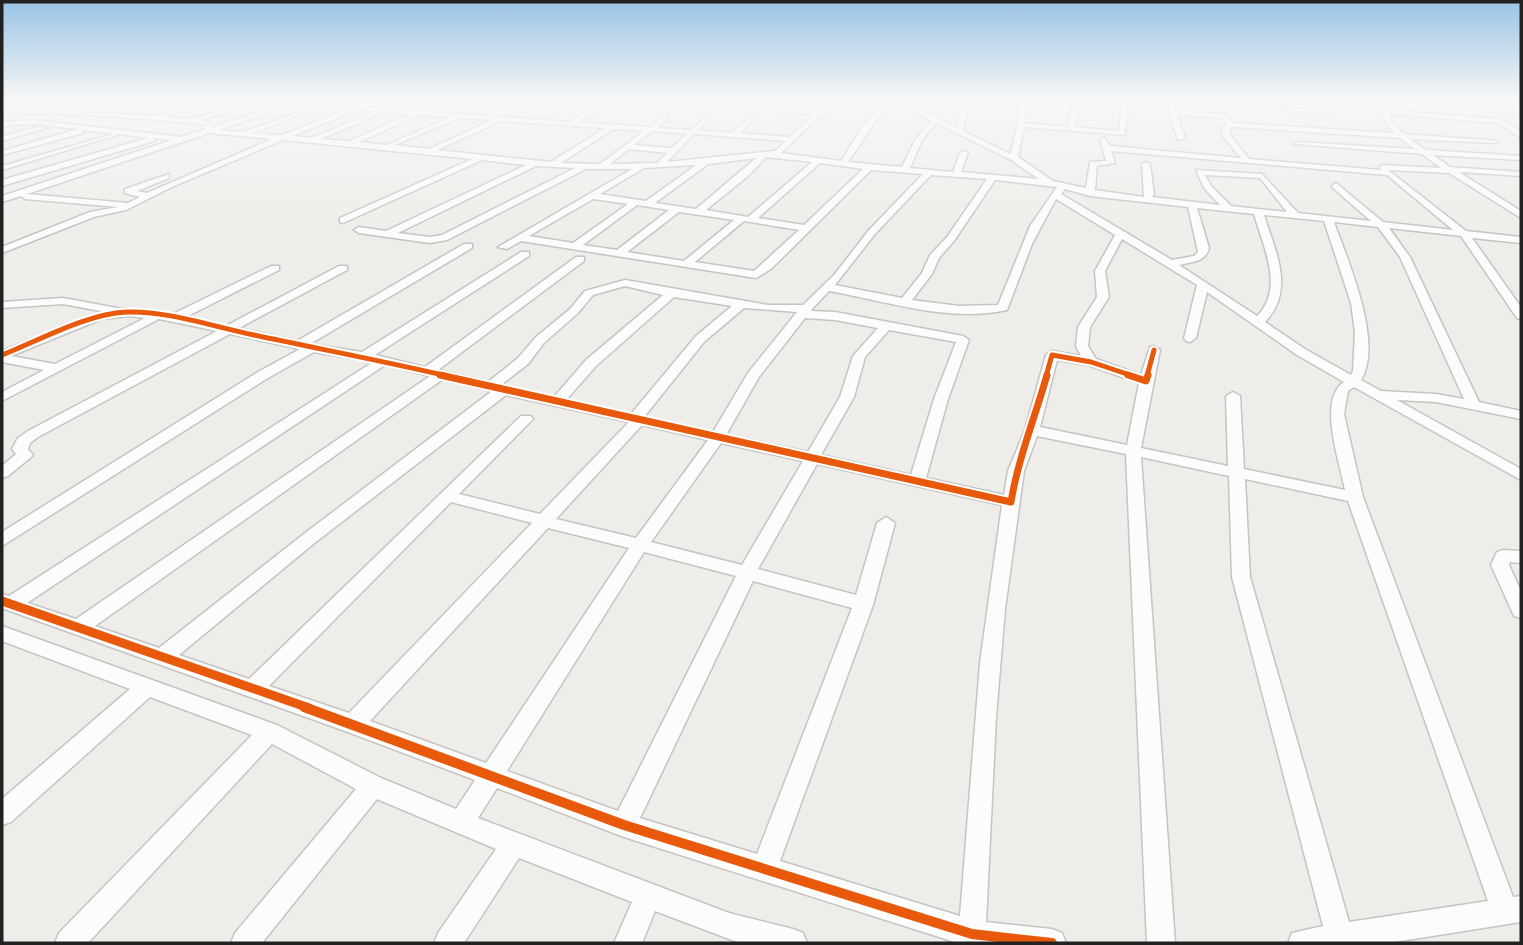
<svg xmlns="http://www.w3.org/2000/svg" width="1523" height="945" viewBox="0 0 1523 945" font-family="Ubuntu,sans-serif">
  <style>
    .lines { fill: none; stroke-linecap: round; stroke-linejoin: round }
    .street-casing { stroke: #c5c4c2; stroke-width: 3 }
    .street { fill: #fdfcfc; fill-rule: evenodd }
    .cycleway-far3-casing { stroke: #fff; stroke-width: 9 }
    .cycleway-far2-casing { stroke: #fff; stroke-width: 11 }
    .cycleway-far1-casing { stroke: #fff; stroke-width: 13 }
    .cycleway-casing { stroke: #fff; stroke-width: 15 }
    .cycleway-far3 { stroke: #e8590c; stroke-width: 5 }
    .cycleway-far2 { stroke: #e8590c; stroke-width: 7 }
    .cycleway-far1 { stroke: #e8590c; stroke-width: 9 }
    .cycleway { stroke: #e8590c; stroke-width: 10 }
  </style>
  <rect width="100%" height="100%" fill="#efedea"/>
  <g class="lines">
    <defs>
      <g id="street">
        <path d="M163,101H173L132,114L129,112Z"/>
        <path d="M205,101H215L165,117L191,119L254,101H264L202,120L209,122L212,127L292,101H302L219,130L244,132L322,104L327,105L252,133L282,135L368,101H377L366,107L571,122C584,110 606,101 623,101L591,114L578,122L649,127L667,114L669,117L657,128L691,130L707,116L710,118L698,130L732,133L750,117L753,119L740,133L790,137L814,115L679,101L818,111L829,101H836L781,153L841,161C855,140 873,101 901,101L957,128L961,112L968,101H974L967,112L963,131L1011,154L1020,112L1018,101H1024L1026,112L1024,123L1068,127L1073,101H1079L1075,127L1119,131L1122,101H1128L1125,135L1024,127L1018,157L1053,181L1086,188L1090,162L1106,161L1100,139L1104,137L1110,146L1241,158L1223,136L1221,129L1227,124L1224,118L1177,115L1185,138L1178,140L1171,120L1168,101H1174L1176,111L1226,114L1233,123L1395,133C1386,124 1382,115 1378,103L1381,101L1387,110L1500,119L1521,131V136H1518L1498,123L1389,114L1392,122L1404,134L1499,141L1495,143L1410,139L1426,150L1521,156V160L1433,155L1450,167L1521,172V176L1459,172L1521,211V218L1449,173L1388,170L1466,231L1521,237V243L1472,238L1521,307V319L1517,318L1461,236L1389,228L1410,257L1479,402L1521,411V419L1436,402L1397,400L1521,469V480L1354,387L1348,391L1344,414L1363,497L1513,897L1521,896V922L1388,943H1288L1292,933L1323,926L1232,577L1229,476L1141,457L1175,943H1147L1126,454L1037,436L1024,471L1005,609L996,717L986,922L1052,929L1062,933L1066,943H958L624,837L497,788L478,818L729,913L793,929L803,933L807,943H740L655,911L642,943H614L632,902L519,858L464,943H434L438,933L496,849L377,799L262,943H231L235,933L356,789L272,744L88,943H55L59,933L252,735L150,697L11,822L2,825V799L130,689L2,641V626L277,725L381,778L456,809L475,780L345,731L2,608V594L9,596L373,362L314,352L268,378L2,546V532L258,372L300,349L230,334L38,437L30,443L28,449L33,455L30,458L8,476L2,478V466L16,454L12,449L18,438L28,431L217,331L159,319L2,401V392L44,370L2,362V351L106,312L63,304L2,308V302L63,298L122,309L173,314L271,266H279V270L186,317L226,326L339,266H347V270L239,328L297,341L464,244H472V248L310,344L362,352L521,252H529V256L375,355L425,367L576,257H584V261L438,370L488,382L518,358L536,337L570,309L585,291L625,280L768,305H803L834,275L869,230L923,174L871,170L771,269L756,278L521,241L507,249L498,247L632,169H586L447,240L430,243L359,233L354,230L359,227L386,231L526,165L482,160L343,223L340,222V218L472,159L283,140L174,186L126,210L94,217L2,253V247L90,212L118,207L25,199L21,196L2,202V196L172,140L154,138V141L2,186V180L148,138L120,134L2,170V166L114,134L83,130V133L2,155V151L78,129L33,124L2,126V122L33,120L181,137L206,129L204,125L193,123L93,115L2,112V108L157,116ZM897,104L931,121L915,140L902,167L848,162L881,113ZM358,110L377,111L311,138L292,136ZM384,112L410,114L349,141L321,139ZM419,115L450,117L387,145L359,142ZM459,118L492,120L429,149L395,145ZM501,121L605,128L551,162L437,150ZM936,123L1011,160L1039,179L961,172L968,153L964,151L960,153L953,172L910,168L922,140ZM1232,127L1400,138L1415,149L1297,142L1293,144L1422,154L1441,168L1383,165L1379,167L1381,170L1249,159L1231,136L1229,130ZM613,129L644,131L600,164L561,163ZM652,131L687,134L672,148L634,145ZM209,133L272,139L147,193L137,191L169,178V174L125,189V193L140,197L128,203L27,194ZM694,134L786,141L775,151L667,162ZM629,149L667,153L657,163L610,164ZM1111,151L1387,175L1453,230L1383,222L1336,183L1332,186L1333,188L1371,221L1298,213L1262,174L1196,170L1204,188L1220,205L1152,197L1154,194L1150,164L1146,162L1142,164L1144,197L1095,190L1097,166L1115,163ZM766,157L812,162L748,217L706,210L748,176ZM756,158L696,209L655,203L708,164ZM820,163L863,169L804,225L758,218ZM696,165L646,201L600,194L644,168ZM536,166L575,168L442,235L430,237L398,233ZM931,175L987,179L947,237L930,255L922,273L902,298L835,285L875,234ZM1205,175L1260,178L1287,212L1231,206L1212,187ZM995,180L1057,187L1030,226L998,305L959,306L912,300L932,274L939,258L954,241ZM1065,189L1090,196L1188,207L1198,252L1194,256L1172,260L1061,194ZM593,199L628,204L573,243L529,236ZM1056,199L1115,235L1095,271L1097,297L1078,327L1076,346L1081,356L1052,351L1046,355L1025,430L1008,471L1004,495L926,478L948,399L969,340L963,336L835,312L811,311L812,309L829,291C886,301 949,323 1007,310L1032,244ZM637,205L669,210L617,250L583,245ZM1197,208L1254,214C1263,246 1285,289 1257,316L1179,265C1191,262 1206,262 1209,248ZM679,212L734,220L684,261L627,252ZM1264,215L1324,221L1351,303L1355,332L1353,371L1351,375L1305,349L1265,322C1296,290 1275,251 1264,215ZM744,221L799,230L754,271L695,262ZM1334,222L1378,227L1400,257L1464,399L1436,394L1381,391L1361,380C1384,343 1348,261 1334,222ZM1122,239L1197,285L1184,338L1186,341L1190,342L1196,338L1207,292L1297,355L1344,382C1317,399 1340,463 1345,490L1244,469L1240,396L1233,392L1226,396L1228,466L1141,448L1160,350L1154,346L1150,347L1141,375L1096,359L1088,346L1090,327L1109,297L1105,271ZM625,286L663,295L586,360L554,397L501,385L528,364L544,343L578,313L593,295ZM674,297L732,306L696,336L631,414L566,400L596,366ZM744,308L797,312L748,373L713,432L644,417L704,342ZM129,316L145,318L55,364L11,356L102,319ZM805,318L835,320L878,328L853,356L840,397L808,452L726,435L759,377ZM889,330L956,342L934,399L911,475L821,455L854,397L865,357ZM1057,360L1088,365L1139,383L1127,445L1040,427ZM385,365L430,376L76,619L27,603ZM443,379L492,391L300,537L159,648L95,626ZM506,395L629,422L540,514L459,494L533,419L531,416H521L249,679L179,655L312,545ZM642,425L708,440L636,538L556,519ZM721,443L803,461L742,565L651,542ZM817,464L1002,505L980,663L960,916L780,861L873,605L895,523L886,517L877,523L856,595L758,569ZM1245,479L1348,501L1488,901L1349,922L1250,577ZM451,502L532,523L349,713L269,686ZM548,528L629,548L486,763L370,721ZM644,552L736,576L618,811L507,771ZM753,581L852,608L757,854L640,818Z"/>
        <path d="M1319,101H1326L1334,114L1276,110L1279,108L1327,111Z"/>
        <path d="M1479,101H1487L1510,113L1505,114Z"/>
        <path d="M1499,101H1521V104Z"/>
        <path d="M40,126L47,128L2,141V137Z"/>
        <path d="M1503,550L1521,551V563L1510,562L1509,565L1521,591V618L1514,616L1491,565L1497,552Z"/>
      </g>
    </defs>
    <use href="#street" class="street-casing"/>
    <use href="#street" class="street"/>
    <defs>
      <g id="cycleway-far3">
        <path d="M2,355C40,340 88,313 128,312C169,311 214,327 254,335C319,349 383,361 447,376"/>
        <path d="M1046,376L1052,355L1091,362L1133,376"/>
        <path d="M1147,376L1154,350"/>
      </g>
      <g id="cycleway-far2">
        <path d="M440,375L1011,502C1018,459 1035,417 1047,375"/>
        <path d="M1128,375L1146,381L1148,375"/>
      </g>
      <path id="cycleway-far1" d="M2,601L309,708"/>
      <path id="cycleway" d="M304,707L624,825L972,934L1052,943"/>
    </defs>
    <use href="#cycleway-far3" class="cycleway-far3-casing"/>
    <use href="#cycleway-far2" class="cycleway-far2-casing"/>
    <use href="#cycleway-far1" class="cycleway-far1-casing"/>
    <use href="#cycleway" class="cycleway-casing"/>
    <use href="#cycleway-far3" class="cycleway-far3"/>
    <use href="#cycleway-far2" class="cycleway-far2"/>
    <use href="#cycleway-far1" class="cycleway-far1"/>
    <use href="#cycleway" class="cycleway"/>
  </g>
  <linearGradient id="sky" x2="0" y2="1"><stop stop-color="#99c3e4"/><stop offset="0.43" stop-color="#f8f7f6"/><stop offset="1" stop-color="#f8f7f6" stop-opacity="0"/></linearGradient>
  <rect width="1523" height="233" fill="url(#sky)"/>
  <rect width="1523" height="945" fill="none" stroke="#212121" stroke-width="7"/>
</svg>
